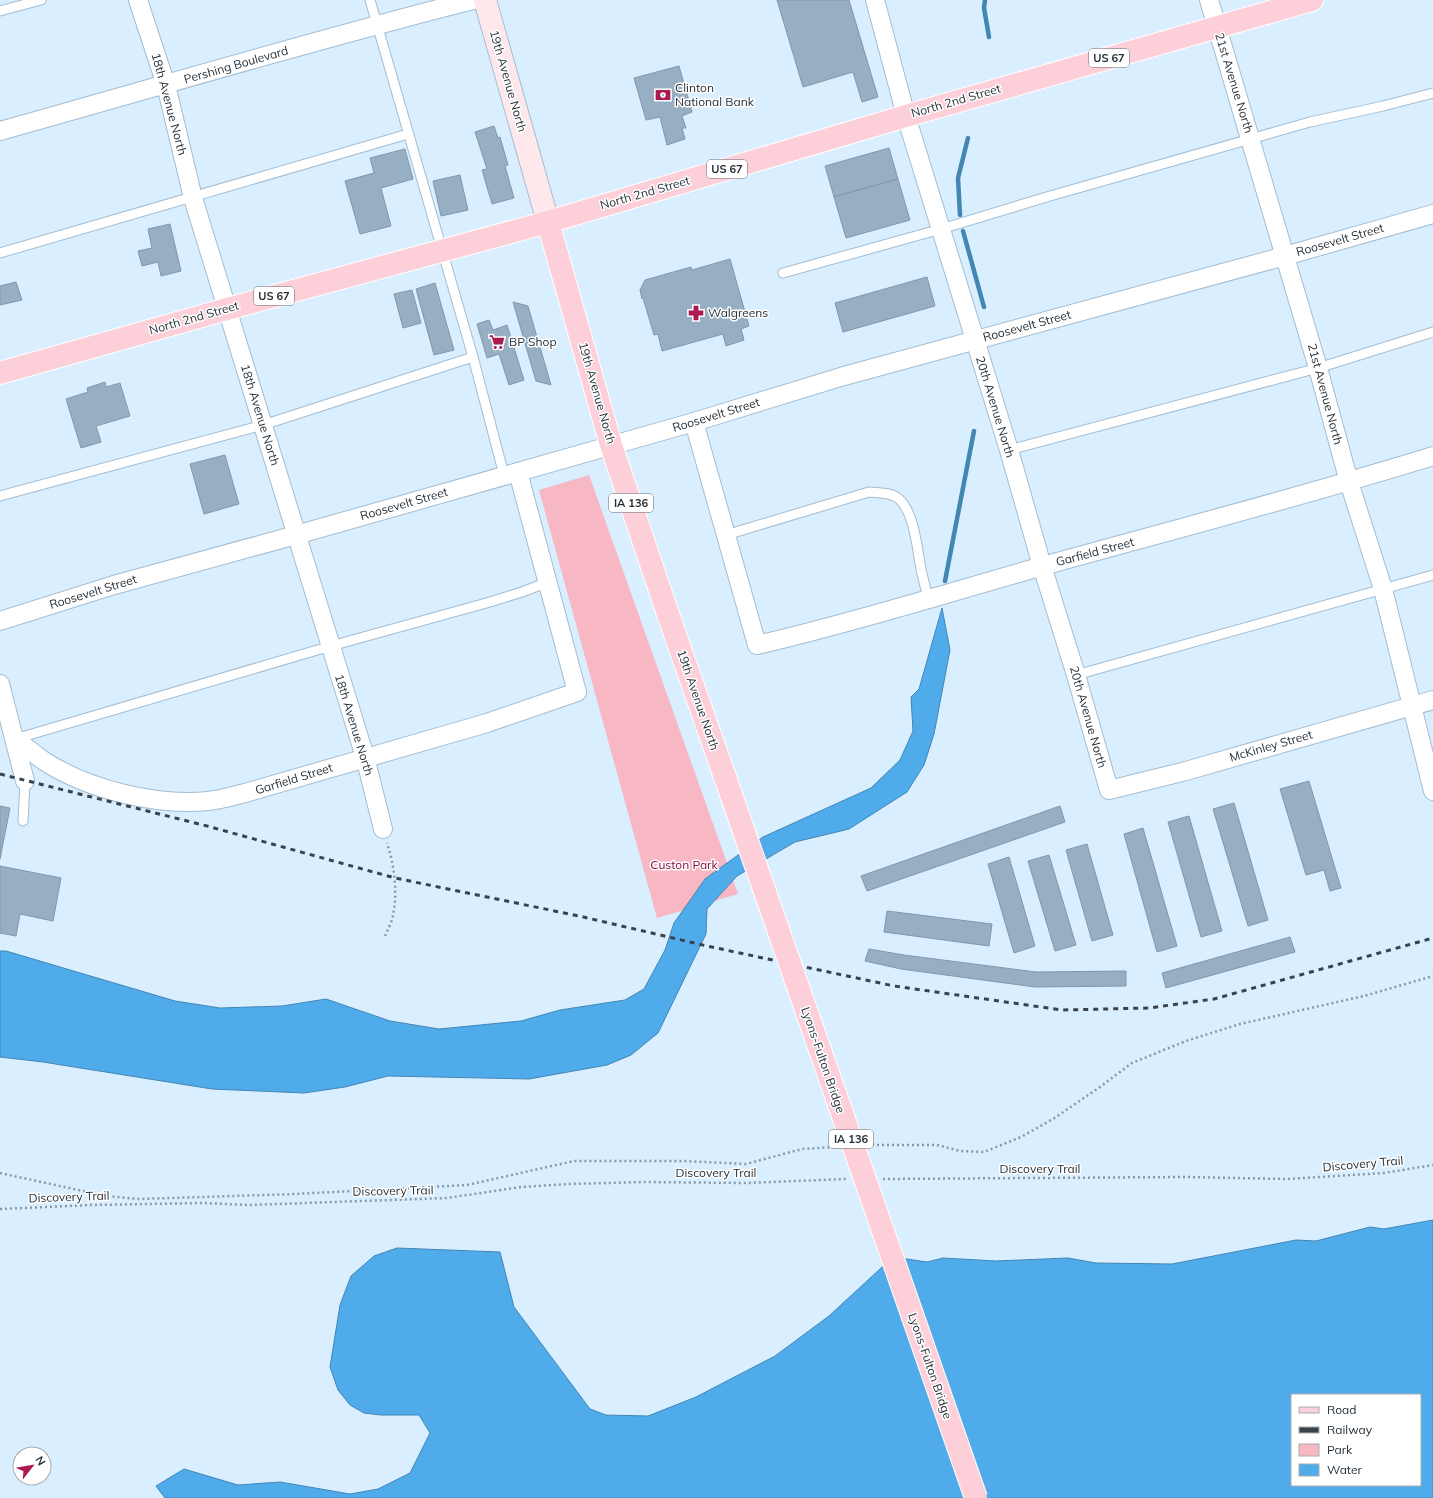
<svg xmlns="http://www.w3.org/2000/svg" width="1433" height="1498" viewBox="0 0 1433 1498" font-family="Mulish,sans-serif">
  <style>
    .green { fill: #f7b7c3 }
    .water { fill: #50abea; stroke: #4386b4; fill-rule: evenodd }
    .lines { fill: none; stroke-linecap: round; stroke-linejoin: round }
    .stream { stroke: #4386b4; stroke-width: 4.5 }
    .building { fill: #96afc3; stroke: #8098ac }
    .lane-casing { stroke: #a3bdd1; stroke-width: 11 }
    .street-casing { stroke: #a3bdd1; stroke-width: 20 }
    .secondary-casing { stroke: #a3bdd1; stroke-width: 24 }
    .primary-casing { stroke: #fff; stroke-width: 24 }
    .path { stroke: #8898a5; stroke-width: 2.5; stroke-dasharray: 2 3; stroke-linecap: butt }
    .lane { stroke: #fff; stroke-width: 9 }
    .street { stroke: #fff; stroke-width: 18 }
    .secondary { stroke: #fee8ec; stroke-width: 22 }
    .primary { stroke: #fdd0d9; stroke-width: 22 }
    .rail { stroke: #38434c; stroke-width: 3; stroke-dasharray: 5 5; stroke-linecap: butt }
    .primary-bridge-casing { stroke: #fff; stroke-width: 24; stroke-linecap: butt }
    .primary-bridge { stroke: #fdd0d9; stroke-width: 22 }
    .labels { text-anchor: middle; stroke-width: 3; stroke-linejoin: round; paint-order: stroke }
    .shield { fill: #fff; stroke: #666d73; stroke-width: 1 }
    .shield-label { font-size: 11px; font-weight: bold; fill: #252f37 }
    .street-label { font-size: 12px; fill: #252f37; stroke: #fff }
    .poi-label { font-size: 12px; fill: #252f37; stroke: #fff; text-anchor: start }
    .park-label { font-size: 12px; fill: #87093c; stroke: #fff }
  </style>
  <rect width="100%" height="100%" fill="#d9eeff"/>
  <path class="green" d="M589,475L738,894L657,918L539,490Z"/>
  <g class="water">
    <path d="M942,608L950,650L934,734L924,765L907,792L849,829L795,842L737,876L707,909L706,934L658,1033L631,1055L607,1065L529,1079L388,1076L345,1087L304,1093L212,1089L43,1062L0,1057V951H6L175,1001L220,1008L282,1006L326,999L390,1021L439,1029L521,1021L560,1010L625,1000L644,989L665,950L674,923L705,879L763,837L871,788L900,760L913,731L911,697L919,689Z"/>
    <path d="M1433,1220V1498H165L156,1486L184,1469L238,1485L280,1482L350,1494L378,1489L410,1473L430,1433L419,1415H381L364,1413L350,1405L338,1390L330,1367L340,1305L351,1276L374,1256L397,1248L500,1252L514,1307L590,1409L606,1415L648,1416L696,1397L775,1356L829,1316L893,1257L927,1262L943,1258L996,1261L1068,1258L1096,1263L1172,1264L1296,1240L1316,1241L1370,1227L1384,1229ZM1292,1395H1420V1485H1292Z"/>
  </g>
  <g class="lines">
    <g class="stream">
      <path d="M985,0L984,8L989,37"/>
      <path d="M960,215L958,178L968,138"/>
      <path d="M963,231L984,307"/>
      <path d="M945,581L974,431"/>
    </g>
  </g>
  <g class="building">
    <path d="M777,0H849L878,97L862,102L853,72L803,87Z"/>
    <path d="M679,66L692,112L682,116L686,128H682L685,139L667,145L660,117L646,120L634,78Z"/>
    <path d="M494,126L498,138L500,137L508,165L505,166L514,198L492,204L482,170L487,169L475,132Z"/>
    <path d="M889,148L898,179L834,197L825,166Z"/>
    <path d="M405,149L413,179L381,188L391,226L360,234L345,181L374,173L370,158Z"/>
    <path d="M460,175L468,210L441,216L433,181Z"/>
    <path d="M898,179L910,220L846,238L834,197Z"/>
    <path d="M170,224L181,271L161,276L158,262L142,266L138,251L152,248L148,229Z"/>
    <path d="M730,259L749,326L741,329L744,340L726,346L723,334L662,351L658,334L654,335L643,298L642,299L640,290L645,280L691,267L692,270Z"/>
    <path d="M927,277L935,306L843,332L835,303Z"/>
    <path d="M16,282L22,300L0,305V286Z"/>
    <path d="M435,283L454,350L434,355L416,289Z"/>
    <path d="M412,290L421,323L403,328L394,294Z"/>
    <path d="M513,302L528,306L551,385L536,381Z"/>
    <path d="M489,320L493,330L507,325L524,380L509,385L499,354L487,358L477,324Z"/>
    <path d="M105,382L106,387L120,383L130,416L96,426L101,442L81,448L66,399L88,392L87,388Z"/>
    <path d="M225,455L239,504L204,514L190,464Z"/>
    <path d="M1309,781L1341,888L1330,891L1324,870L1306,875L1280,789Z"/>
    <path d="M1234,803L1268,920L1248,926L1213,809Z"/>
    <path d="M0,806L10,808L0,859Z"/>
    <path d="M1060,806L1065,822L867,891L861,876Z"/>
    <path d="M1189,816L1222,931L1201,937L1168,822Z"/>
    <path d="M1143,828L1177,946L1157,952L1124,834Z"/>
    <path d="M1087,844L1113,935L1092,941L1066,850Z"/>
    <path d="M1049,855L1076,945L1055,951L1028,861Z"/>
    <path d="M1009,857L1035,946L1014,953L988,864Z"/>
    <path d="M0,866L61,878L53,921L20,914L16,936L0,933Z"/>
    <path d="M887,911L992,924L989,946L884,932Z"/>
    <path d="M1290,937L1295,952L1166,988L1162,973Z"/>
    <path d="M869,949L904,955L1036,972L1126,971V986L1035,987L901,969L865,961Z"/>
  </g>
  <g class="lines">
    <defs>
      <g id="lane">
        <path d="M370,0L473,357L504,475"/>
        <path d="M0,11L41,0"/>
        <path d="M0,253L408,134"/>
        <path d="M783,273L941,229L1050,196L1310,122L1383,106L1433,93"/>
        <path d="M1009,450L1318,368L1433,332"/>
        <path d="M0,496L263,425L473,357"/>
        <path d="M726,535L869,492C878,493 892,492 899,499C915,514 917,549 921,569C923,579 926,589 928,599"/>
        <path d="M1076,675L1433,575"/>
        <path d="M15,739L331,646L490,602L522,592L548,582"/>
        <path d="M23,821L25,781"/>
      </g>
      <g id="street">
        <path d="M138,0L166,85L193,198L365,757L383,829"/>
        <path d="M875,0L906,116L1009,450L1042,566L1076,675L1109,790L1186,771L1433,700"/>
        <path d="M1209,0L1318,368L1349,482L1383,589L1433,791"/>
        <path d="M0,131C158,87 314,40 473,0"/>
        <path d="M694,422L757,645C853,623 947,593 1043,566C1173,530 1304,496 1433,456"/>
        <path d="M0,621L114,585L296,535L694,422L844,376L1285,256L1433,214"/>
        <path d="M0,684L25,781"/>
        <path d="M15,739C25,746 34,754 44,761C89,790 156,806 208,801C220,800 233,796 245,793L487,723L577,692L518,472"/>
      </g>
      <path id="secondary" d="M485,0L548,222"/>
      <g id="primary">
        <path d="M548,222L611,445L669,617L726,780"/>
        <path d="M0,373L227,309L548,222L906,116L1312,0"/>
      </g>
    </defs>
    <use href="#lane" class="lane-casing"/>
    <use href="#street" class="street-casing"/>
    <use href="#secondary" class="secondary-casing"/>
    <use href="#primary" class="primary-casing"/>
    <g class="path">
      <path d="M385,936C388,929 392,922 393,915C398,892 394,864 387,843"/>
      <path d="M872,1145H937L960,1151L984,1152L1021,1137L1053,1119L1100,1087L1132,1063L1186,1041L1240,1024L1364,996L1433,976"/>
      <path d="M0,1173L106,1196L139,1199L295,1194L467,1185L574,1161H683L746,1164L802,1149L836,1147"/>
      <path d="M883,1179L1184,1177L1287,1179L1384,1173L1433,1165"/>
      <path d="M0,1209L92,1205L203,1203L249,1205L447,1198L521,1187L569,1184L645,1182L746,1183L846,1179"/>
    </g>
    <use href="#lane" class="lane"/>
    <use href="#street" class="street"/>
    <use href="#secondary" class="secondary"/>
    <use href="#primary" class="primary"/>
    <path class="rail" d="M0,774L207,826L395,878L579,916L707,946L894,986L1062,1010L1149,1008L1214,999L1433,938"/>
    <defs>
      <path id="primary-bridge" d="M726,780L976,1498"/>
    </defs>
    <use href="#primary-bridge" class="primary-bridge-casing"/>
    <use href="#primary-bridge" class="primary-bridge"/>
  </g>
  <defs>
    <symbol id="bank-bare" viewBox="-9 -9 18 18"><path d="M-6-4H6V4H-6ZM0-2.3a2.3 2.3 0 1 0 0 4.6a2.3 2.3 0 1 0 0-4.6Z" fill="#ab1a50" stroke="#fff" stroke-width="2.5" paint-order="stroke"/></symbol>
    <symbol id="pharmacy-bare" viewBox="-9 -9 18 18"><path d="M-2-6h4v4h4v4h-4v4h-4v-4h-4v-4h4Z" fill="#ab1a50" stroke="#fff" stroke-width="2.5" paint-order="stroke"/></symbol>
    <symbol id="supermarket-bare" viewBox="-9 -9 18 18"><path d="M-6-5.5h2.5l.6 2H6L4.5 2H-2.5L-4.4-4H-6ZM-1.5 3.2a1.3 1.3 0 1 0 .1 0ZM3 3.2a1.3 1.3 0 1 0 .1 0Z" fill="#ab1a50" stroke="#fff" stroke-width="2.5" paint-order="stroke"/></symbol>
  </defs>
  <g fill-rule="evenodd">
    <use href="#bank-bare" x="652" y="84" width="22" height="22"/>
    <use href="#pharmacy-bare" x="685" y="302" width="22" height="22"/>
    <use href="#supermarket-bare" x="486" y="331" width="22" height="22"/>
  </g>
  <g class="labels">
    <g class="shield">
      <rect x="1089" y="49" width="40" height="18" rx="3"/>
      <rect x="707" y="160" width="40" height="18" rx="3"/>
      <rect x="254" y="287" width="40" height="18" rx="3"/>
      <rect x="609" y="494" width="44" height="18" rx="3"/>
      <rect x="829" y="1130" width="44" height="18" rx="3"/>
    </g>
    <g class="shield-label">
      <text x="1109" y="62">US 67</text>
      <text x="727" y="173">US 67</text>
      <text x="274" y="300">US 67</text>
      <text x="631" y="507">IA 136</text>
      <text x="851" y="1143">IA 136</text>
    </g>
    <g class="street-label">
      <text transform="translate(236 65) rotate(-16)" y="4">Pershing Boulevard</text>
      <text transform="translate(508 81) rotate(74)" y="4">19th Avenue North</text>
      <text transform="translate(1234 83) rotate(73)" y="4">21st Avenue North</text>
      <text transform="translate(956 101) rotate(-16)" y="4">North 2nd Street</text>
      <text transform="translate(169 104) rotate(75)" y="4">18th Avenue North</text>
      <text transform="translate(645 193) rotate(-16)" y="4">North 2nd Street</text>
      <text transform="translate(1340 240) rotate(-16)" y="4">Roosevelt Street</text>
      <text transform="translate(194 318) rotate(-16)" y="4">North 2nd Street</text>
      <text transform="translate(1027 326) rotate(-15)" y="4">Roosevelt Street</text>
      <text transform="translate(597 393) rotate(74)" y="4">19th Avenue North</text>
      <text transform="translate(1325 394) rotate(75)" y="4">21st Avenue North</text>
      <text transform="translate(995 407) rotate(73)" y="4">20th Avenue North</text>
      <text transform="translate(260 415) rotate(73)" y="4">18th Avenue North</text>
      <text transform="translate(716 415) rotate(-17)" y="4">Roosevelt Street</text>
      <text transform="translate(404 504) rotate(-16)" y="4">Roosevelt Street</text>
      <text transform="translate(1095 552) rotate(-15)" y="4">Garfield Street</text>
      <text transform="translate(93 592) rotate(-17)" y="4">Roosevelt Street</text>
      <text transform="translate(698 700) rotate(71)" y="4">19th Avenue North</text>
      <text transform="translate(1088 717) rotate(74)" y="4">20th Avenue North</text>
      <text transform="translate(354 725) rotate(73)" y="4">18th Avenue North</text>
      <text transform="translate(1271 746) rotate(-16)" y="4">McKinley Street</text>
      <text transform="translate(294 779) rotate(-17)" y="4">Garfield Street</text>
      <text transform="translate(823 1060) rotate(71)" y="4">Lyons-Fulton Bridge</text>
      <text transform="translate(1363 1164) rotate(-5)" y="4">Discovery Trail</text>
      <text x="1040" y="1173">Discovery Trail</text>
      <text x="716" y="1177">Discovery Trail</text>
      <text transform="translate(393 1191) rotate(-1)" y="4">Discovery Trail</text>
      <text transform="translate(69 1197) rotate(-2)" y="4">Discovery Trail</text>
      <text transform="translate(930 1366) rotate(71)" y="4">Lyons-Fulton Bridge</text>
    </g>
    <g class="poi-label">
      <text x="675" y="92">Clinton<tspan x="675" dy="14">National Bank</tspan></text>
      <text x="708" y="317">Walgreens</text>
      <text x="509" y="346">BP Shop</text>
    </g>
    <g class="park-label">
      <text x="684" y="869">Custon Park</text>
    </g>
  </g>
  <rect x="1291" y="1394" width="130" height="92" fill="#ffffff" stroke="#a8acaf"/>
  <rect x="1299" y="1407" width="20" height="6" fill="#fdd0d9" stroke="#a8acaf"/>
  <text x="1327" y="1414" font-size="12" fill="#252f37">Road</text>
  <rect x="1299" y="1427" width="20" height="6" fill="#38434c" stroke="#a8acaf"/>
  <text x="1327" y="1434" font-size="12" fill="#252f37">Railway</text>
  <rect x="1299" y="1444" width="20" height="12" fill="#f7b7c3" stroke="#a8acaf"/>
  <text x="1327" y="1454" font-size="12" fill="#252f37">Park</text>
  <rect x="1299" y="1464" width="20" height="12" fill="#50abea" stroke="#a8acaf"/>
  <text x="1327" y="1474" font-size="12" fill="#252f37">Water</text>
  <g transform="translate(32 1466) rotate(59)"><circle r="19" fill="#ffffff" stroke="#a8acaf"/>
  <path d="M0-3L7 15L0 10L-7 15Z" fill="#ab1a50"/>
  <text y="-6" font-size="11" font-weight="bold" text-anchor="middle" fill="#252f37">N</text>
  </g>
</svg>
